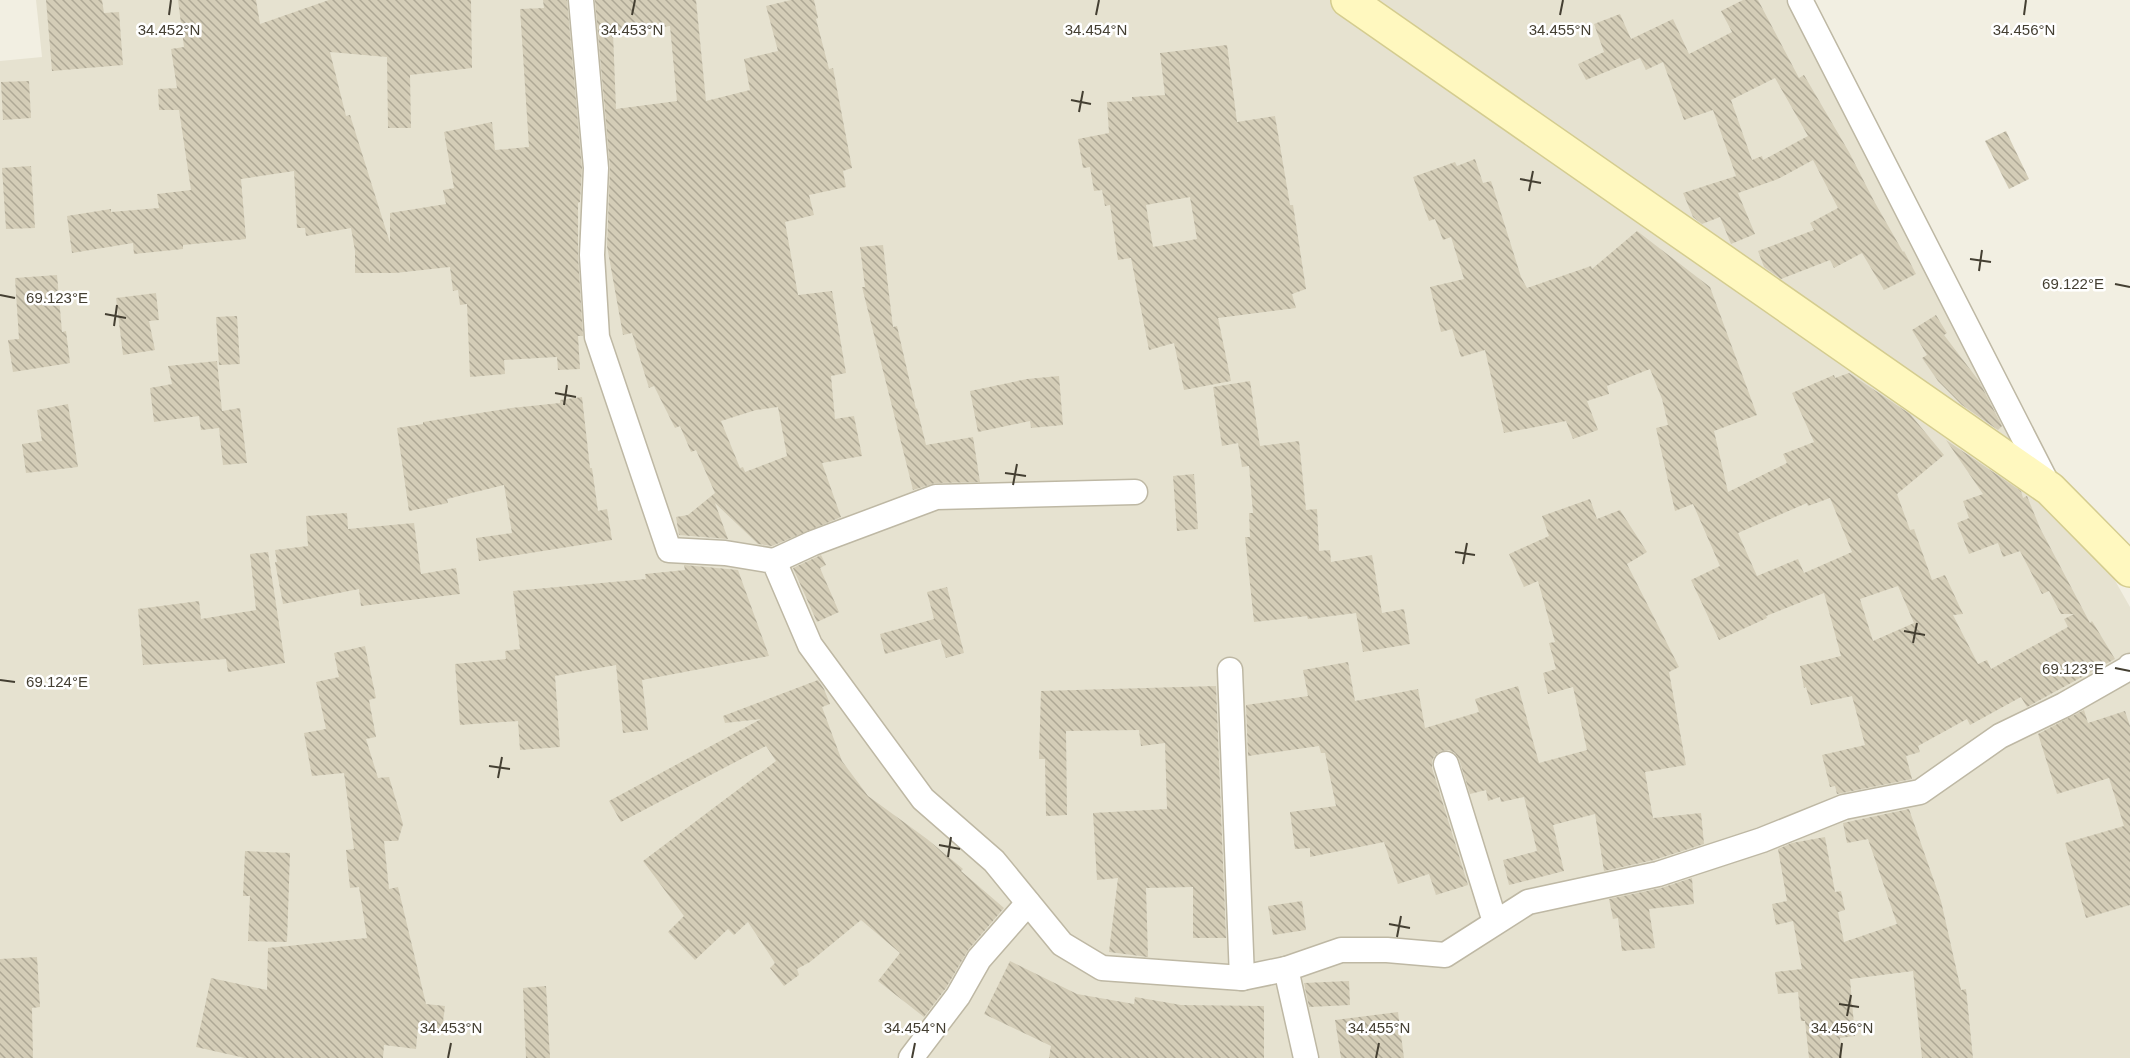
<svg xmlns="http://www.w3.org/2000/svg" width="2130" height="1058" viewBox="0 0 2130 1058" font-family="Arial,sans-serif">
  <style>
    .residential { fill: #e6e2d0 }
    .building { fill: url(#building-back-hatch); fill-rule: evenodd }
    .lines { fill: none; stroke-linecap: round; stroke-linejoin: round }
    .street-casing { stroke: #beb8a4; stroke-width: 27 }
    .secondary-casing { stroke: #d4cc8f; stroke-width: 36 }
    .street { stroke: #fff; stroke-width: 24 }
    .secondary { stroke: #fff8bf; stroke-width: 33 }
    .ticks { fill: none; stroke: #443f32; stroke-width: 2 }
    .ticks-label { font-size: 15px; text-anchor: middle; fill: #443f32; stroke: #fff; stroke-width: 5; stroke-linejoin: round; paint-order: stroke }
  </style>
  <defs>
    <pattern id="building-back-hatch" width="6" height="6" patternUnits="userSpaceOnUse" patternTransform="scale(1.5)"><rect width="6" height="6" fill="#d4cdb7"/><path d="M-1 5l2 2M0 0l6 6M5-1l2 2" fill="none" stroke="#aea895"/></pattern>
  </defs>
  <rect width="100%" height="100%" fill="#f2efe2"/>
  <path class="residential" d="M36,0H1786L2130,607V1058H0V61L42,57Z"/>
  <g class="building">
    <path d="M46,0H102L104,13L119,12L123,65L52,71Z"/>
    <path d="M178,0H256L260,24L329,0H471L472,68L410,75L411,128H388L387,57L330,52L346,116L350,115L390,243V213L446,204L443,190L454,188L444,132L492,122L495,150L529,147L520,9L544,8L543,0H567L582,168L580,202L578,203V256L583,336H578L580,369L558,370L557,357L504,360L505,374L470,377L467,304L460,305L458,290L453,291L450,267L395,273H355V251L351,228L306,236L305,228H297L294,171L241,179L246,239L183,245V249L134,254L133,243L72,253L67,216L111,209V212L159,208L157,194L191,190L179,110H159L158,89L177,88L171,49L184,47Z"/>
    <path d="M595,0H696L706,101L750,90L744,59L778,51L766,6L791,0H814L818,18L816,19L829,69L833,68L852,168L843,171L846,187L809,195L814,215L785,222L798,295L832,291L846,373L831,376L835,419L854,416L862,456L822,463L841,517L772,546L758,544L715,503L728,539L679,535L676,517L688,515L715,493L696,450L691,452L680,426L675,428L654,386L649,388L632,333L623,335L607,246L610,167ZM670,26L677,101L616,109L613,33ZM778,407L787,456L745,472L743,467L740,468L721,421L756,410Z"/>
    <path d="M1743,0H1758L1799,78L1804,75L1849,152L1874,201L1903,252L1904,251L1916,274L1884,290L1862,253L1834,268L1830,260L1781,279L1764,267L1758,251L1814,230L1810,223L1838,208L1813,160L1778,179L1738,193L1755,234L1731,244L1720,217L1702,224L1693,217L1683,193L1736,176L1713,110L1684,120L1663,62L1646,70L1640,58L1586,80L1578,64L1604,52L1594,24L1620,14L1631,39L1673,19L1689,54L1732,32L1721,11ZM1775,78L1808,136L1763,160L1762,156L1752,160L1731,100Z"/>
    <path d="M1227,45L1237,122L1275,116L1290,205H1293L1306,289L1292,294L1296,308L1218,318L1231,381L1184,390L1174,343L1149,350L1131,258L1118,260L1110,205L1105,206L1102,190L1094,191L1090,167L1083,168L1078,139L1109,133L1107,102L1132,101V97L1165,95L1160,53ZM1190,197L1197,239L1153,247L1146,205Z"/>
    <path d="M29,81L31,118L3,120L1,82Z"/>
    <path d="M2006,131L2029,179L2009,189L1985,141Z"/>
    <path d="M1475,159L1483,183L1491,181L1521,277L1527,288L1591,266L1592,269L1637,231L1710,287L1757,415L1714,431L1728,492L1787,463L1783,454L1814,442L1792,393L1834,375L1835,378L1849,373L1910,414L1944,455L1897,494L1910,530L1914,529L1932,580L1945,575L1963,614L1953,615L1978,664L1987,660L1991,669L2068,627L2064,619L2074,614H2061L2049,591L2042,594L2020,551L2003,557L1998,543L1969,554L1957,523L1969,518L1963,501L1983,494L1946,440L2021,491L2023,498L2027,496L2040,528L2090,623L2092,621L2115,659L2027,707L2021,697L1970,725L1967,719L1918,746L1920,752L1906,756L1912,779L1837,794L1835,786L1830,787L1822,755L1865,745L1852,696L1811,705L1806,687L1804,688L1800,666L1841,656L1824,593L1766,616L1767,618L1719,640L1691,580L1720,566L1693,504L1675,511L1656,428L1668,425L1662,399L1650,369L1607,386L1609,394L1587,401L1598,430L1573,439L1566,421L1504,433L1485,350L1461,357L1452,329L1441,332L1430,287L1464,279L1451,237L1443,240L1435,219L1429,221L1413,177L1455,162L1457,166ZM1830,498L1852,552L1804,573L1798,559L1757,576L1738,533L1807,503L1808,506ZM1898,586L1914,623L1873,641L1860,599Z"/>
    <path d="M31,166L35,228L6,229L2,168Z"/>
    <path d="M883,245L893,327L897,326L916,409L917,408L926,445L973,437L980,482L935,483L913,490L862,287H865L860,247Z"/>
    <path d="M57,275L62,332L66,331L70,363L13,372L8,340L19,339L15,278Z"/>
    <path d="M156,293L159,320L149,321L155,350L123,355L116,298Z"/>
    <path d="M1936,315L1947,333L1944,335L1979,381L2002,426L1998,430L1962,405L1938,381L1922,358L1927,355L1912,330Z"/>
    <path d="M237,316L240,364L219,365L216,317Z"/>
    <path d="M217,361L222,411L240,408L247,463L223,465L219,428L201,430L199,416L154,422L150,388L172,384L168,366Z"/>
    <path d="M1059,376L1063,425L1031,428L1030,421L978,432L970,391L1027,379Z"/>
    <path d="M1250,381L1260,446L1299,441L1306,510L1317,509L1319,551L1330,550L1331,562L1372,555L1382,613L1404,609L1410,644L1363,652L1356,613L1308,619L1307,616L1254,622L1245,537H1250L1249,513H1253L1249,466L1242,467L1238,443L1222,446L1213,387Z"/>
    <path d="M582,397L590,468H592L598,511L607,509L612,540L479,561L476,538L512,533L504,485L447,499L448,503L409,511L397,428L423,424V422L511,408L560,403V400Z"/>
    <path d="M68,404L78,467L26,473L22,444L42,441L37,410Z"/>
    <path d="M1194,474L1198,529L1177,531L1173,476Z"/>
    <path d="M1590,499L1597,519L1620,510L1647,552L1627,564L1679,667L1669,672L1686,765L1645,772L1653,818L1701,813L1704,844L1654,860L1604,871L1595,814L1553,825L1564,871L1509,885L1503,860L1537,851L1524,797L1501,802L1500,797L1488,801L1486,790L1470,794L1459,759L1455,753L1449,750L1441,751L1435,755L1432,761V768L1468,885L1436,895L1429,874L1398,884L1384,842L1310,857V848L1295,849L1290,812L1336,806L1325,753H1321L1319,746L1248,756L1246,705L1308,696L1303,670L1348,662L1355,701L1418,689L1425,728L1479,712L1475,699L1518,686L1539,763L1587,750L1573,687L1548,694L1543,673L1556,669L1549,643L1555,642L1538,581L1524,587L1509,554L1549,536L1542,516Z"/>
    <path d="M347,513L348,529L414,523L421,574L456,568L460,594L361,606L359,589L283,604L275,562H277L275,550L308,546L306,516Z"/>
    <path d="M268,552L285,663L228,672L226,659L143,665L138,609L199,601L201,619L256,610L250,554Z"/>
    <path d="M821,555L826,565L820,568L839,612L817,622L793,568Z"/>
    <path d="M684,565L738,570L769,656L642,680L648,730L623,733L616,665L555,676L560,747L520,750L518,721L460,725L455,664L506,659L505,651L520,649L513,591L646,579L645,574L685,570Z"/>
    <path d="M947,587L964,653L946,658L940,639L885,654L880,634L934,619L927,592Z"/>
    <path d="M365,646L376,698L369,700L376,737L366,739L378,778L389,777L403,824L398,841H384L389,889L398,887L426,1004L445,1006L442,1030L418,1027L416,1049L384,1045L383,1058H245L196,1047L211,978L267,990L268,948L367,938L359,887L350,888L346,850L354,849L344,773L312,776L304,733L326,729L316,682L339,677L334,653Z"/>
    <path d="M818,680L824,689L830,704L822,707L842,761L868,796L927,839L963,869L961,871L1004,908L968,950L946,988L924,1017L878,981L900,953L861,920L810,962L797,969L799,975L784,986L770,968L775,963L748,922L734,935L728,929L695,960L668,932L684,916L643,861L776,761L766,746L621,822L609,801L761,719L725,723L723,716Z"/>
    <path d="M1216,686L1226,938H1193V887L1146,888L1148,957L1109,952L1118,878L1097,880L1093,813L1167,809L1165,743L1141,746L1139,730L1066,731L1067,815L1046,816L1045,759H1039L1041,691Z"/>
    <path d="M2084,710L2088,723L2125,711L2130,726V905L2086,918L2065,843L2124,826L2109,778L2057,794L2038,734Z"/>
    <path d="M1909,809L1941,901L1961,990L1966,989L1973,1058H1922L1913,971L1850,979L1855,1036L1840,1038L1842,1058H1809L1805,1021H1801L1798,992L1778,994L1775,972L1802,969L1793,921L1776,925L1772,904L1787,901L1778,849L1792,843L1825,837L1835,892L1841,891L1845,910L1838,912L1844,942L1897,924L1868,839L1847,843L1843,823Z"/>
    <path d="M245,851L290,853L287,942L248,941L250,896H243Z"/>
    <path d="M1692,878L1694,904L1649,909L1655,948L1622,951L1618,918L1613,919L1609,899L1661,888Z"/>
    <path d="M1302,901L1306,930L1273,935L1268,906Z"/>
    <path d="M37,957L40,1007L32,1008L33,1058H0V959Z"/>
    <path d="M1010,961L1077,994L1134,1004L1135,997L1181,1005L1264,1006V1058H1049L1051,1046L984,1014Z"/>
    <path d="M1349,981L1350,1005L1309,1007L1304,983Z"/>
    <path d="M546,986L550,1058H526L523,988Z"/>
    <path d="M1398,1012L1404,1058H1341L1335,1020Z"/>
  </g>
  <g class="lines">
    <defs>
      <g id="street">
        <path d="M581,0L596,168L592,255L597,337L669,550L725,553L774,561L810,645L923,799L994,861L1062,944L1102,968L1242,978L1286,969L1341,950H1387L1445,955L1528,902L1658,874L1762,840L1844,807L1920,792L2000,736L2064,705L2129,668L2130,666"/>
        <path d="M1800,0L2049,487"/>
        <path d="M774,561L813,543L936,497L1135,492"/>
        <path d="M1230,670L1242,978"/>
        <path d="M1446,764L1495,922"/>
        <path d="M1286,969L1306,1058"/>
        <path d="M911,1058L958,996L979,959L1028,903"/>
      </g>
      <path id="secondary" d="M1348,0L2050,489L2130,570"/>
    </defs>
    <use href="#street" class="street-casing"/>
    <use href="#secondary" class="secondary-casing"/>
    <use href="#street" class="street"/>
    <use href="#secondary" class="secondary"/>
  </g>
  <path class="ticks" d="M169,15L171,0M632,15L635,0M1096,15L1099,0M1560,15L1563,0M2024,15L2026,0M1071,100L1091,104M1079,112L1083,91M1520,179L1541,183M1529,191L1533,171M1970,259L1991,262M1979,271L1982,250M2115,284L2130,287M0,295L15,298M105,314L126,318M114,326L117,305M555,393L576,397M564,405L567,385M1005,473L1026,476M1013,485L1017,464M1455,552L1475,555M1463,564L1467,543M1904,631L1925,635M1913,643L1917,623M2115,668L2130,671M0,680L15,682M489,766L510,769M498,778L502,757M939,845L960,849M948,857L951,837M1389,924L1410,928M1397,937L1401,916M1839,1004L1859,1007M1847,1016L1851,995M448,1058L451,1043M912,1058L915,1043M1376,1058L1379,1043M1840,1058L1842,1043"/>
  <g class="ticks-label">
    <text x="169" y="35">34.452°N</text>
    <text x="632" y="35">34.453°N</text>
    <text x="1560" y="35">34.455°N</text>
    <text x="2024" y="35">34.456°N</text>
    <text x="1096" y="35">34.454°N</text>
    <text x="2073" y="289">69.122°E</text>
    <text x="57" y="303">69.123°E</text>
    <text x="2073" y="674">69.123°E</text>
    <text x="57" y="687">69.124°E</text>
    <text x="451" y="1033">34.453°N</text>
    <text x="915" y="1033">34.454°N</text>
    <text x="1379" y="1033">34.455°N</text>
    <text x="1842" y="1033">34.456°N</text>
  </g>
</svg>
